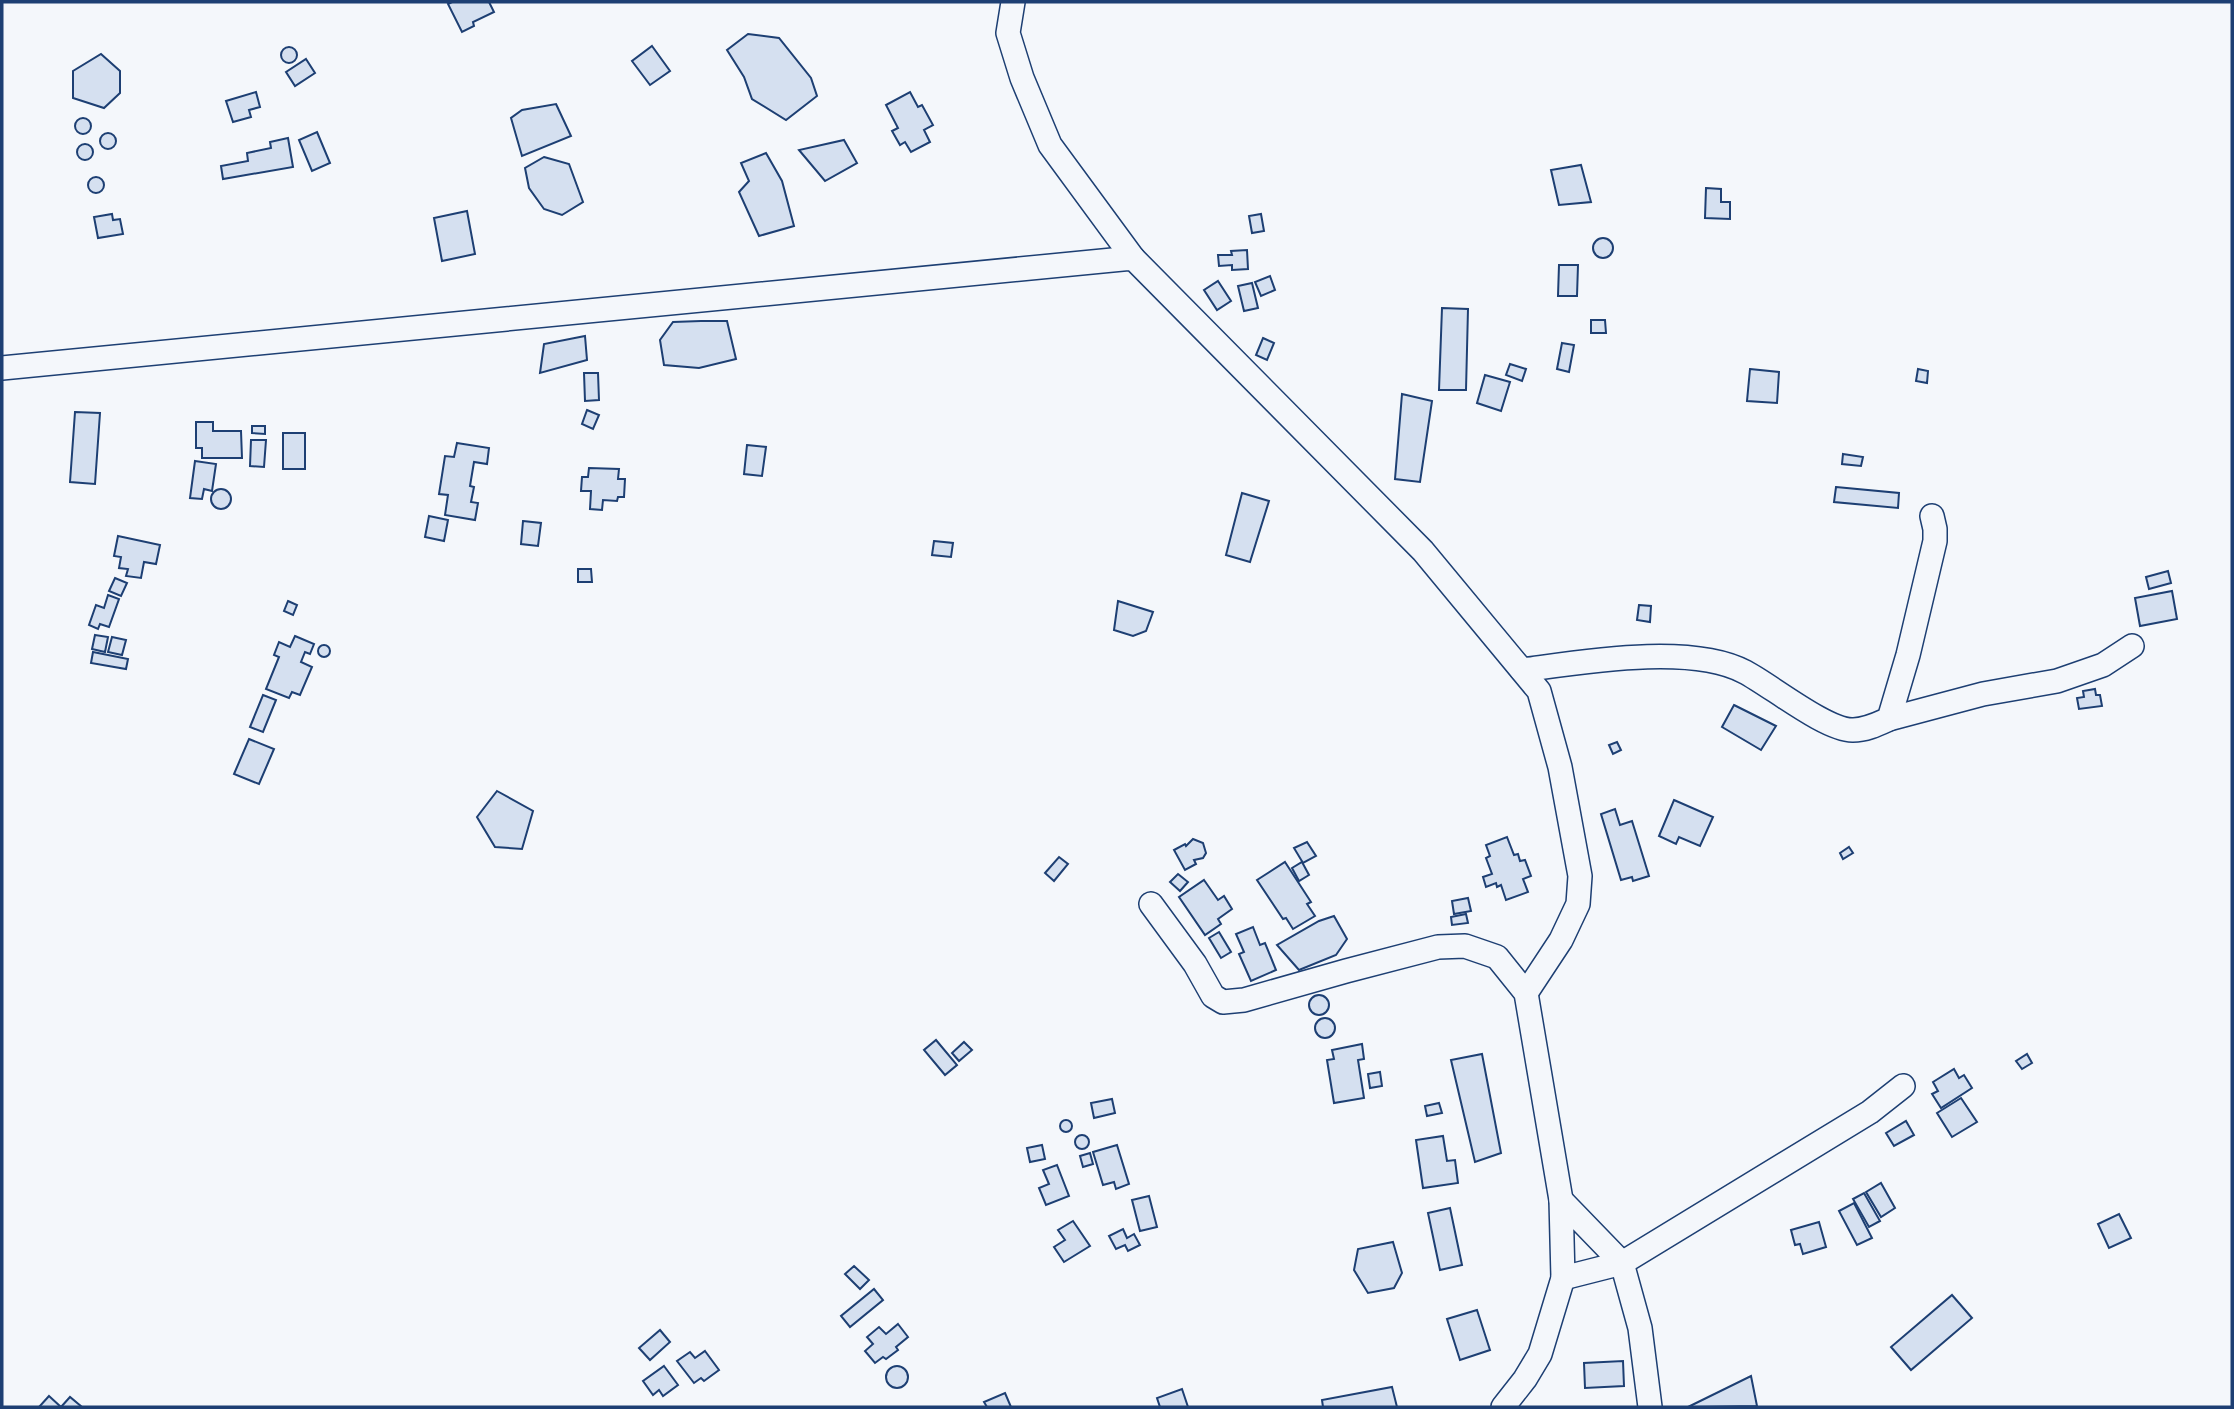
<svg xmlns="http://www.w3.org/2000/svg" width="2234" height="1409" viewBox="0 0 2234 1409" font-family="'Asap Condensed',sans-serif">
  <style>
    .building { fill: #d5e0f0; stroke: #1d3f73; stroke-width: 2 }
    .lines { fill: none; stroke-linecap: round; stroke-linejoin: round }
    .minor-casing { stroke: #1d3f73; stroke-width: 26 }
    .minor { stroke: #f4f7fb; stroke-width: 23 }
  </style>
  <rect width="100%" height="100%" fill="#f4f7fb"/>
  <g class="building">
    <path d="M452,2H489L494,12L473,22L474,26L462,32L448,4Z"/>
    <path d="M748,34L779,38L811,78L817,96L786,120L752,99L744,77L727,50Z"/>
    <path d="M652,46L670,71L650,85L632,61Z"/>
    <circle cx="289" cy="55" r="8"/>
    <path d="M101,54L120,71V93L104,108L73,98V71Z"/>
    <path d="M306,59L315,73L295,86L286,72Z"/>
    <path d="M256,92L260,107L249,110L251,117L233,122L226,101Z"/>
    <path d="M910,92L918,107L922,105L933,125L924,130L930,142L911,152L905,142L900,145L892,131L898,128L886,105Z"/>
    <path d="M556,104L571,136L522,156L511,118L522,110Z"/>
    <circle cx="83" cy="126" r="8"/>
    <path d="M317,132L330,163L312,171L299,140Z"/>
    <circle cx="108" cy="141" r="8"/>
    <path d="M288,138L293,167L223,179L221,166L248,161L247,153L271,148L270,142Z"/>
    <path d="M844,140L857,163L825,181L799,150Z"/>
    <circle cx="85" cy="152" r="8"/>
    <path d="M766,153L782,181L794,226L759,236L739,192L749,181L741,163Z"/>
    <path d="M544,157L569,164L583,202L562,215L544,209L529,188L525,168Z"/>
    <path d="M1581,165L1591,202L1559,205L1551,170Z"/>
    <circle cx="96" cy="185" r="8"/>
    <path d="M1706,188L1721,189V202H1730V219L1705,218Z"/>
    <path d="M467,211L475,254L442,261L434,218Z"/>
    <path d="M112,214L113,220L120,219L123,234L98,238L94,217Z"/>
    <path d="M1261,214L1264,231L1252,233L1249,216Z"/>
    <circle cx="1603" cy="248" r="10"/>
    <path d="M1247,250L1248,269L1232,270V265L1219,266L1218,255H1232L1231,251Z"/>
    <path d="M1559,265H1578L1577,296H1558Z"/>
    <path d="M1270,276L1275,290L1261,296L1255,282Z"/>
    <path d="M1218,281L1231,301L1217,310L1204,290Z"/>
    <path d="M1252,283L1258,308L1244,311L1238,286Z"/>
    <path d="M1442,308L1468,309L1466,390H1439Z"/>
    <path d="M1591,320H1605L1606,333H1591Z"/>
    <path d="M701,321H727L736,359L699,368L664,365L660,340L673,322Z"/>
    <path d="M585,336L587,360L540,373L544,344Z"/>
    <path d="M1263,338L1274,343L1267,360L1256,355Z"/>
    <path d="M1562,343L1574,345L1569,372L1557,369Z"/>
    <path d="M1510,364L1526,369L1522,381L1506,375Z"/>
    <path d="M1750,369L1779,372L1777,403L1747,401Z"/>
    <path d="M1918,369L1928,371L1927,383L1916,381Z"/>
    <path d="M584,373H598L599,400L585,401Z"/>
    <path d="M1485,375L1510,382L1501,411L1477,403Z"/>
    <path d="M1402,394L1432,401L1420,482L1395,479Z"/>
    <path d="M587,410L599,415L593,429L582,424Z"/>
    <path d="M75,412L100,413L95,484L70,482Z"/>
    <path d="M196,422H213V431H241L242,458H202V448H196Z"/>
    <path d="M252,426H265V434L252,433Z"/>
    <rect x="283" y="433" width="22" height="36"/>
    <path d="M251,440H266L264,467L250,466Z"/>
    <path d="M457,443L489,448L487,464L474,462L470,486L474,487L471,502L478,503L475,520L445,515L448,495L439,494L445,456L454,457Z"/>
    <path d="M747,445L766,447L762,476L744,474Z"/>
    <path d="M1843,454L1863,457L1861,466L1842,464Z"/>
    <path d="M195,461L216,464L212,491L204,489L202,499L190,498Z"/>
    <path d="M589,468L619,469L618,479H625L624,497H618L617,501L603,500L602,510L590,509L591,491H581L582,477H588Z"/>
    <path d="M1836,487L1899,493L1898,508L1834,502Z"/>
    <circle cx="221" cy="499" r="10"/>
    <path d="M1242,493L1269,501L1250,562L1226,555Z"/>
    <path d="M429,516L448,520L444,541L425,537Z"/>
    <path d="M523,521L541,523L538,546L521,544Z"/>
    <path d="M118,536L160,545L156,564L144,562L141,578L126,576L128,569L119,568L121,557L114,556Z"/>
    <path d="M934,541L953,543L951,557L932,555Z"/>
    <path d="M578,569H591L592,582H578Z"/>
    <path d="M2168,571L2171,583L2149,589L2146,577Z"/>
    <path d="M115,578L127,583L121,596L109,591Z"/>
    <path d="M2172,591L2177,619L2140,626L2135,598Z"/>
    <path d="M108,595L119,599L109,627L100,624L98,629L89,625L96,605L104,608Z"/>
    <path d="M288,601L297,605L293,615L284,611Z"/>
    <path d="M1118,601L1153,612L1146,631L1133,636L1114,630Z"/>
    <path d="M1639,605L1651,606L1650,622L1637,620Z"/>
    <path d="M95,635L108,637L105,652L92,649Z"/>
    <path d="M295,636L314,644L310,654L305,652L301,662L312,667L300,695L292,692L289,698L266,689L279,657L274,655L279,642L290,647Z"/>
    <path d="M112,637L126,640L122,655L108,652Z"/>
    <circle cx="324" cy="651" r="6"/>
    <path d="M93,652L128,659L126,669L91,663Z"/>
    <path d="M2095,689L2096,695H2100L2102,706L2079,709L2077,698L2084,697L2083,691Z"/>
    <path d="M263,695L276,700L263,732L250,727Z"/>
    <path d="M1734,705L1776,726L1761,750L1722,727Z"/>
    <path d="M249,739L274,749L259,784L234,774Z"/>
    <path d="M1617,742L1621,750L1613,754L1609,745Z"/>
    <path d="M497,791L533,811L522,849L495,847L477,817Z"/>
    <path d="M1674,800L1713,817L1700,846L1679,837L1676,844L1659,836Z"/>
    <path d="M1615,809L1620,825L1632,821L1649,876L1633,881L1632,877L1621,880L1601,814Z"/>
    <path d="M1507,837L1514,855L1518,854L1520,861L1525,860L1531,876L1523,879L1528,892L1506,900L1501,885L1497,887L1496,883L1486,887L1483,877L1492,874L1486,858L1490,856L1486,845Z"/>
    <path d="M1193,839L1203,843L1206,853L1203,858L1194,860L1196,864L1185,870L1174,850L1185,844L1186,846Z"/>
    <path d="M1307,842L1316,856L1303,863L1294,848Z"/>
    <path d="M1849,847L1853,853L1843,859L1840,853Z"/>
    <path d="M1059,857L1068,864L1054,881L1045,873Z"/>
    <path d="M1285,862L1311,902L1307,904L1315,916L1293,929L1286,918L1283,919L1257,880Z"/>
    <path d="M1302,862L1309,875L1299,881L1292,868Z"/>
    <path d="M1178,874L1188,882L1180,891L1170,882Z"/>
    <path d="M1204,880L1218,900L1224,896L1232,909L1218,919L1221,924L1205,935L1179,897Z"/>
    <path d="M1468,898L1471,911L1454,914L1452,901Z"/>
    <path d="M1466,914L1468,923L1452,925L1451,917Z"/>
    <path d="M1334,916L1347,939L1336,955L1299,970L1277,945L1319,921Z"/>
    <path d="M1253,927L1260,945L1265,943L1276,970L1251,981L1239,954L1244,952L1236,934Z"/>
    <path d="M1219,932L1231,952L1221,958L1209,938Z"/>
    <circle cx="1319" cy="1005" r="10"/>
    <circle cx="1325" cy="1028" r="10"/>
    <path d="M936,1040L957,1065L945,1075L924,1050Z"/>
    <path d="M964,1042L972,1050L959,1061L952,1053Z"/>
    <path d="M1362,1044L1364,1059L1358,1060L1364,1098L1334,1103L1327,1060L1334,1059L1332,1050Z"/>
    <path d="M1482,1054L1501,1153L1475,1162L1451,1060Z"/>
    <path d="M2027,1054L2032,1063L2022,1069L2016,1061Z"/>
    <path d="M1954,1069L1959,1078L1964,1075L1972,1088L1941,1108L1932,1094L1938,1091L1933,1082Z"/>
    <path d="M1380,1072L1382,1086L1370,1088L1368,1074Z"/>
    <path d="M1961,1098L1977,1122L1952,1137L1937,1113Z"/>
    <path d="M1112,1099L1115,1113L1094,1118L1091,1103Z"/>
    <path d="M1439,1103L1442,1113L1427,1116L1425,1106Z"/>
    <circle cx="1066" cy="1126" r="6"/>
    <path d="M1906,1121L1914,1135L1894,1146L1886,1133Z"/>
    <circle cx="1082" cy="1142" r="7"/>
    <path d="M1443,1136L1447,1161L1455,1160L1458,1183L1423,1188L1416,1140Z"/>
    <path d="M1042,1145L1045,1159L1030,1162L1027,1148Z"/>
    <path d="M1117,1145L1129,1184L1116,1189L1114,1182L1103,1185L1093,1152Z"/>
    <path d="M1090,1153L1093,1164L1083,1167L1080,1156Z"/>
    <path d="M1057,1165L1069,1196L1046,1205L1039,1188L1049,1184L1043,1170Z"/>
    <path d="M1881,1183L1895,1208L1881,1217L1866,1192Z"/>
    <path d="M1864,1193L1880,1221L1869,1227L1853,1199Z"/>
    <path d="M1149,1196L1157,1227L1140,1231L1132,1200Z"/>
    <path d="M1854,1203L1872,1238L1857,1245L1839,1211Z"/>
    <path d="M1450,1208L1462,1265L1440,1270L1428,1213Z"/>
    <path d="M2119,1214L2131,1238L2109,1248L2098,1224Z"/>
    <path d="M1073,1221L1090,1246L1064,1262L1054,1247L1065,1240L1058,1230Z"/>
    <path d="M1819,1222L1826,1247L1803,1254L1800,1244L1795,1245L1791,1230Z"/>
    <path d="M1123,1229L1127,1238L1134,1234L1140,1245L1128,1251L1125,1245L1116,1249L1109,1236Z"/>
    <path d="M1393,1242L1402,1273L1394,1288L1368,1293L1354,1270L1358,1249Z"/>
    <path d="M854,1266L869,1280L860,1289L845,1274Z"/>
    <path d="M874,1289L883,1300L850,1327L841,1316Z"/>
    <path d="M1952,1295L1972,1318L1911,1370L1891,1347Z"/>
    <path d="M1477,1310L1490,1350L1460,1360L1447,1319Z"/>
    <path d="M898,1324L908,1337L896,1347L898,1350L886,1359L883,1357L875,1363L865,1351L873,1344L867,1337L879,1327L886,1334Z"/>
    <path d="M660,1330L670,1342L650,1360L639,1348Z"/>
    <path d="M705,1351L719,1370L704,1381L701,1378L694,1383L677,1361L690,1352L695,1358Z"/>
    <path d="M1623,1361L1624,1386L1585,1388L1584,1363Z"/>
    <circle cx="897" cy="1377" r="11"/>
    <path d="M664,1366L678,1385L663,1396L659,1390L653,1395L643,1381Z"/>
    <path d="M1751,1376L1757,1406L1688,1407Z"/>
    <path d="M1392,1387L1397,1407H1323L1322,1400Z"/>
    <path d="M1182,1389L1188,1407H1160L1157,1398Z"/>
    <path d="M1005,1393L1011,1407H987L984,1402Z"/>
    <path d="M49,1396L61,1407L70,1397L82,1407H39Z"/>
  </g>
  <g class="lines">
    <defs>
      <g id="minor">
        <path d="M1013,2L1008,33L1022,78L1050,145L1133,258"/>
        <path d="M2,368L1133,258L1423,551L1539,691L1560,767L1580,876L1578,904L1561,940L1526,993"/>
        <path d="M1522,670C1582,662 1691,643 1745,672C1770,685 1827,731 1853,730C1866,730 1878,724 1889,719L1908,655L1935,541V529L1932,516"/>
        <path d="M1889,719L1983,694L2057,681L2103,665L2132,646"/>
        <path d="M1151,904L1195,964L1213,996L1223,1002L1244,1000L1346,971L1438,947L1465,946L1497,957L1526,993L1561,1200"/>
        <path d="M1563,1278L1622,1263L1870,1112L1903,1086"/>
        <path d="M1503,1407L1525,1379L1540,1354L1563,1278L1561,1200L1622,1263L1640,1328L1650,1407"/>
      </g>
    </defs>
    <use href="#minor" class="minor-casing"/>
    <use href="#minor" class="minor"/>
  </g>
  <rect width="2234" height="1409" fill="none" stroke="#1d3f73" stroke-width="7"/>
</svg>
